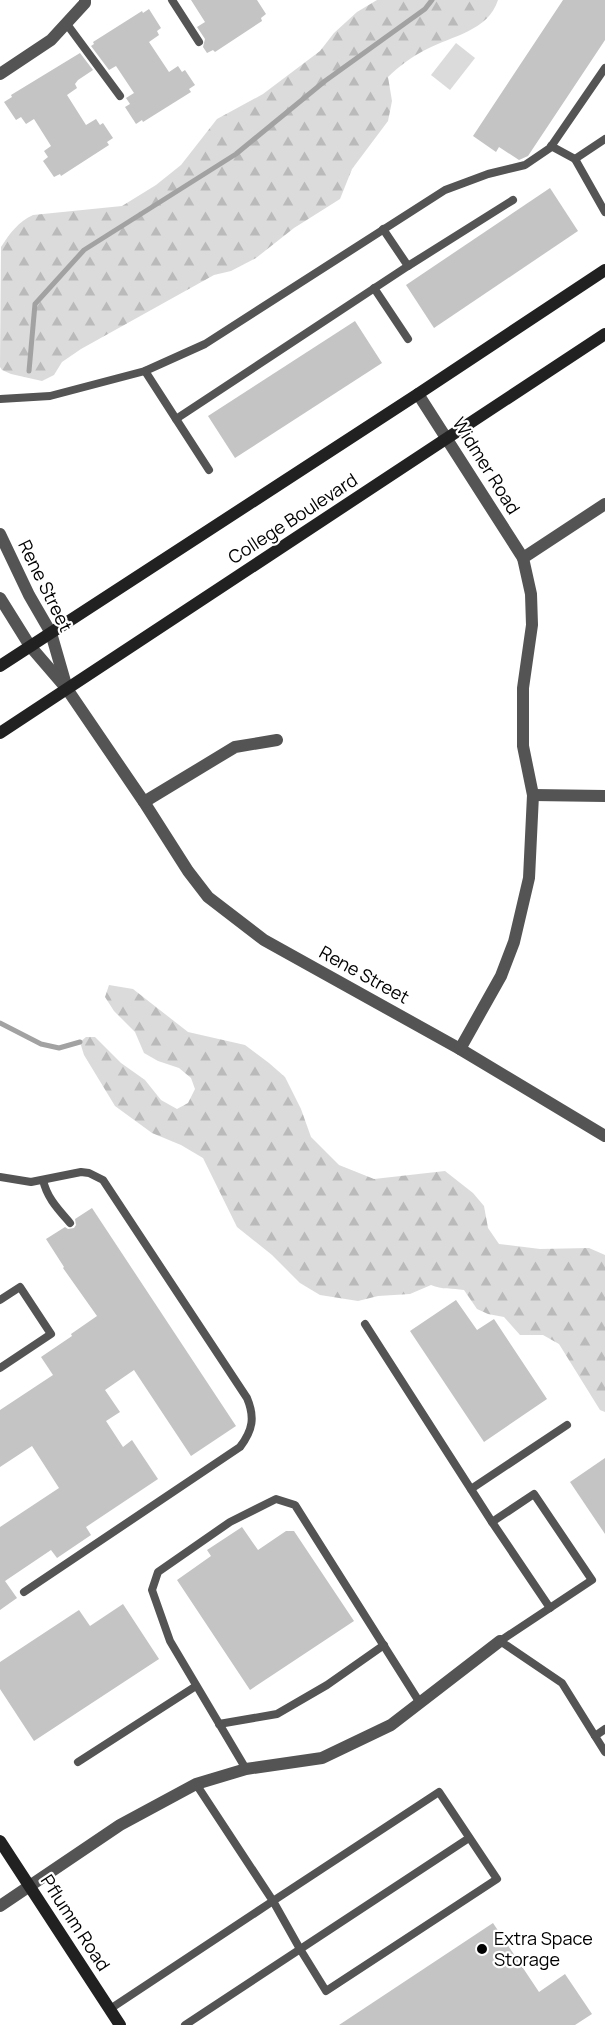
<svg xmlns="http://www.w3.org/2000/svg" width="605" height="2025" viewBox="0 0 605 2025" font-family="Manrope,sans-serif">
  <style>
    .forest { fill: url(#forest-firs) }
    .pitch { fill: #dbdbdb }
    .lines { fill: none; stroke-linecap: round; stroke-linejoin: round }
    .stream { stroke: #a2a2a2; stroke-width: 5 }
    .building { fill: #c4c4c4 }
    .lane { stroke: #545454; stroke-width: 8 }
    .street { stroke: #545454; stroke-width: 12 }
    .secondary { stroke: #212121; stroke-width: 12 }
    .poi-dot { fill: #000; stroke: #fff; stroke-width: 2 }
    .labels { text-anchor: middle; stroke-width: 4.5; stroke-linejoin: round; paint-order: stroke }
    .street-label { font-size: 18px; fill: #000; stroke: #fff }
    .poi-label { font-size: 18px; fill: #000; stroke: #fff; text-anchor: start }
  </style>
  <defs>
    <pattern id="forest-firs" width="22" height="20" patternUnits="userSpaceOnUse" patternTransform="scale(1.5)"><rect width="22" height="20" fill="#dbdbdb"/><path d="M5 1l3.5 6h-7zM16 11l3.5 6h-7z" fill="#bababa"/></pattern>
  </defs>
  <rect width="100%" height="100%" fill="#fff"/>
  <g class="forest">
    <path d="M377,0H498C488,31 452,36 427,49C413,56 399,66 388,77L392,101L388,121L352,169L340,199L294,228L256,258L231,271L214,275L81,349L62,362L54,375L42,381L11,374L2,370L0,367L1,247C10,233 18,222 33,215L122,206L156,185L181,165L217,119L263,94L320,51L334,33L357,12Z"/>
    <path d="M109,985L133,989L188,1032L245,1045L269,1063L285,1077L301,1109L311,1137L339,1165L374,1179L445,1171L473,1193L484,1206L488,1228L499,1244L540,1249L589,1248L605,1255V1412L600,1410L559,1344L543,1335H520L504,1317L488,1314L477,1309L464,1290C452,1288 442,1290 431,1285L410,1294L378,1296L358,1301L320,1295L300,1283L272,1255L237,1227L203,1158L181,1145L152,1133L115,1106L84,1055L80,1042L86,1037H95L121,1063L145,1080L161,1100L177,1109L188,1103L195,1089L191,1078L179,1068L158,1061L144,1053L135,1032L114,1011L105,997Z"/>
  </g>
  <path class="pitch" d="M456,43L475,58L450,90L431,75Z"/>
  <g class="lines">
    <g class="stream">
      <path d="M29,371L35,304L84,250L236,154L325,81L425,9L432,0"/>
      <path d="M0,1023L41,1044L59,1048L80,1042"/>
    </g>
  </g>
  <g class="building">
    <path d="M191,0H257L266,14L261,18L262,21L215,52L213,50L207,53L203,47L205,39L197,27L205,22Z"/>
    <path d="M563,0H605V40L528,156L519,160L499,147L496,152L473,136Z"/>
    <path d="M149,9L161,28L157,31L159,35L149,42L169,72L178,66L182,72L185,70L195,85L189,89L191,92L143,122L142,120L136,124L125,107L130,104L126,98L134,93L116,66L109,70L91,46L94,44L93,42L142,11L143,13Z"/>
    <path d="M80,53L93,70L78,80L75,84L77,88L67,95L86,125L96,119L100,125L103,123L113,138L107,142L109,145L61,176L60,174L54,177L43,161L48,157L44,151L51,146L34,119L26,124L21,117L16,120L4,102L12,97L11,95Z"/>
    <path d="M550,188L578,231L434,328L406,285Z"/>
    <path d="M355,321L382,363L235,458L208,416Z"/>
    <path d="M92,1208L236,1426L191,1456L134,1370L105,1390L120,1412L106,1421L123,1447L132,1440L158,1479L86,1527L91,1535L57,1558L51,1550L5,1581L17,1598L0,1610V1527L59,1488L32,1446L0,1467V1410L53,1375L41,1357L72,1336L71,1334L97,1316L63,1268L64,1267L46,1239L65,1227L68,1229L74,1228L76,1225L75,1219Z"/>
    <path d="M456,1300L477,1330L494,1319L547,1399L484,1442L410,1331Z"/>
    <path d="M605,1458V1534L570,1482Z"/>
    <path d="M242,1527L258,1550L286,1531H294L354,1621L250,1690L177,1580L211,1556L207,1550Z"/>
    <path d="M123,1604L159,1659L34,1741L0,1689V1662L79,1610L90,1626Z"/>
    <path d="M493,1923L539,1992L565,1974L592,2014L575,2025H339Z"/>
  </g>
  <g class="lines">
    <g class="lane">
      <path d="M172,0L199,42"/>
      <path d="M66,23L120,96"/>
      <path d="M551,146L575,159L605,212"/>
      <path d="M575,159L605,139"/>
      <path d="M408,266L513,200"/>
      <path d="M374,288L408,339"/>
      <path d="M145,371L176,419L408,266L383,229"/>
      <path d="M0,399L50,396L145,371L205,344L445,190L488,174L525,165L550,148L605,68"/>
      <path d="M176,419L209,470"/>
      <path d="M0,1177L31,1182L81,1172L89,1173L103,1180L247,1398C255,1417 253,1430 240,1447L24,1592"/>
      <path d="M43,1180C47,1198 58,1209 70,1223"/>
      <path d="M0,1300L20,1287L51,1334L0,1368"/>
      <path d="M365,1324L492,1522L534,1494L592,1580L500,1641L562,1683L595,1736"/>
      <path d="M471,1489L567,1425"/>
      <path d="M492,1522L550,1608"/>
      <path d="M219,1724L277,1714L327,1685L384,1645"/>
      <path d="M605,1729L595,1736L605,1752"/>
      <path d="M78,1762L196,1686"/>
      <path d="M246,1769L170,1641L152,1590L158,1572L230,1522L276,1499L295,1505L420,1703"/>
      <path d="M439,1792L497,1879L326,1991L300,1949L273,1901Z"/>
      <path d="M110,2009L273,1901L196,1784"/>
      <path d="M185,2025L469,1838"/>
    </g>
    <g class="street">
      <path d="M0,74L51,40L85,3V0"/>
      <path d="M418,394L523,558"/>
      <path d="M0,534L29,595L51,633L66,685"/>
      <path d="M0,598L30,646L67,689L144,802L188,871L208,897L264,940L460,1049L605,1136"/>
      <path d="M533,795L605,796"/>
      <path d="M144,802L235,747L277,740"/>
      <path d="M460,1049L501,976L514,942L529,878L533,795L523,746V688L532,625L531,594L523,558L605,504"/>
      <path d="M0,1906L120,1825L196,1784L246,1769L322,1758L391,1725L500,1641"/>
    </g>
    <g class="secondary">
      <path d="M0,666L418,394L605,270"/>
      <path d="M0,733L605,334"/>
      <path d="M0,1841L120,2025"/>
    </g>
  </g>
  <circle class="poi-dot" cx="482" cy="1949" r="6"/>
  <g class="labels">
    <g class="street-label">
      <text transform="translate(486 466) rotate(58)" y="6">Widmer Road</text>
      <text transform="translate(293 519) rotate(-33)" y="6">College Boulevard</text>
      <text transform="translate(45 586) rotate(64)" y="6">Rene Street</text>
      <text transform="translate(364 975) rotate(29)" y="6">Rene Street</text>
      <text transform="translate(75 1923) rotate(57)" y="6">Pflumm Road</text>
    </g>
    <g class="poi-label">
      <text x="494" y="1945">Extra Space<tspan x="494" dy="21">Storage</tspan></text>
    </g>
  </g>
</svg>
